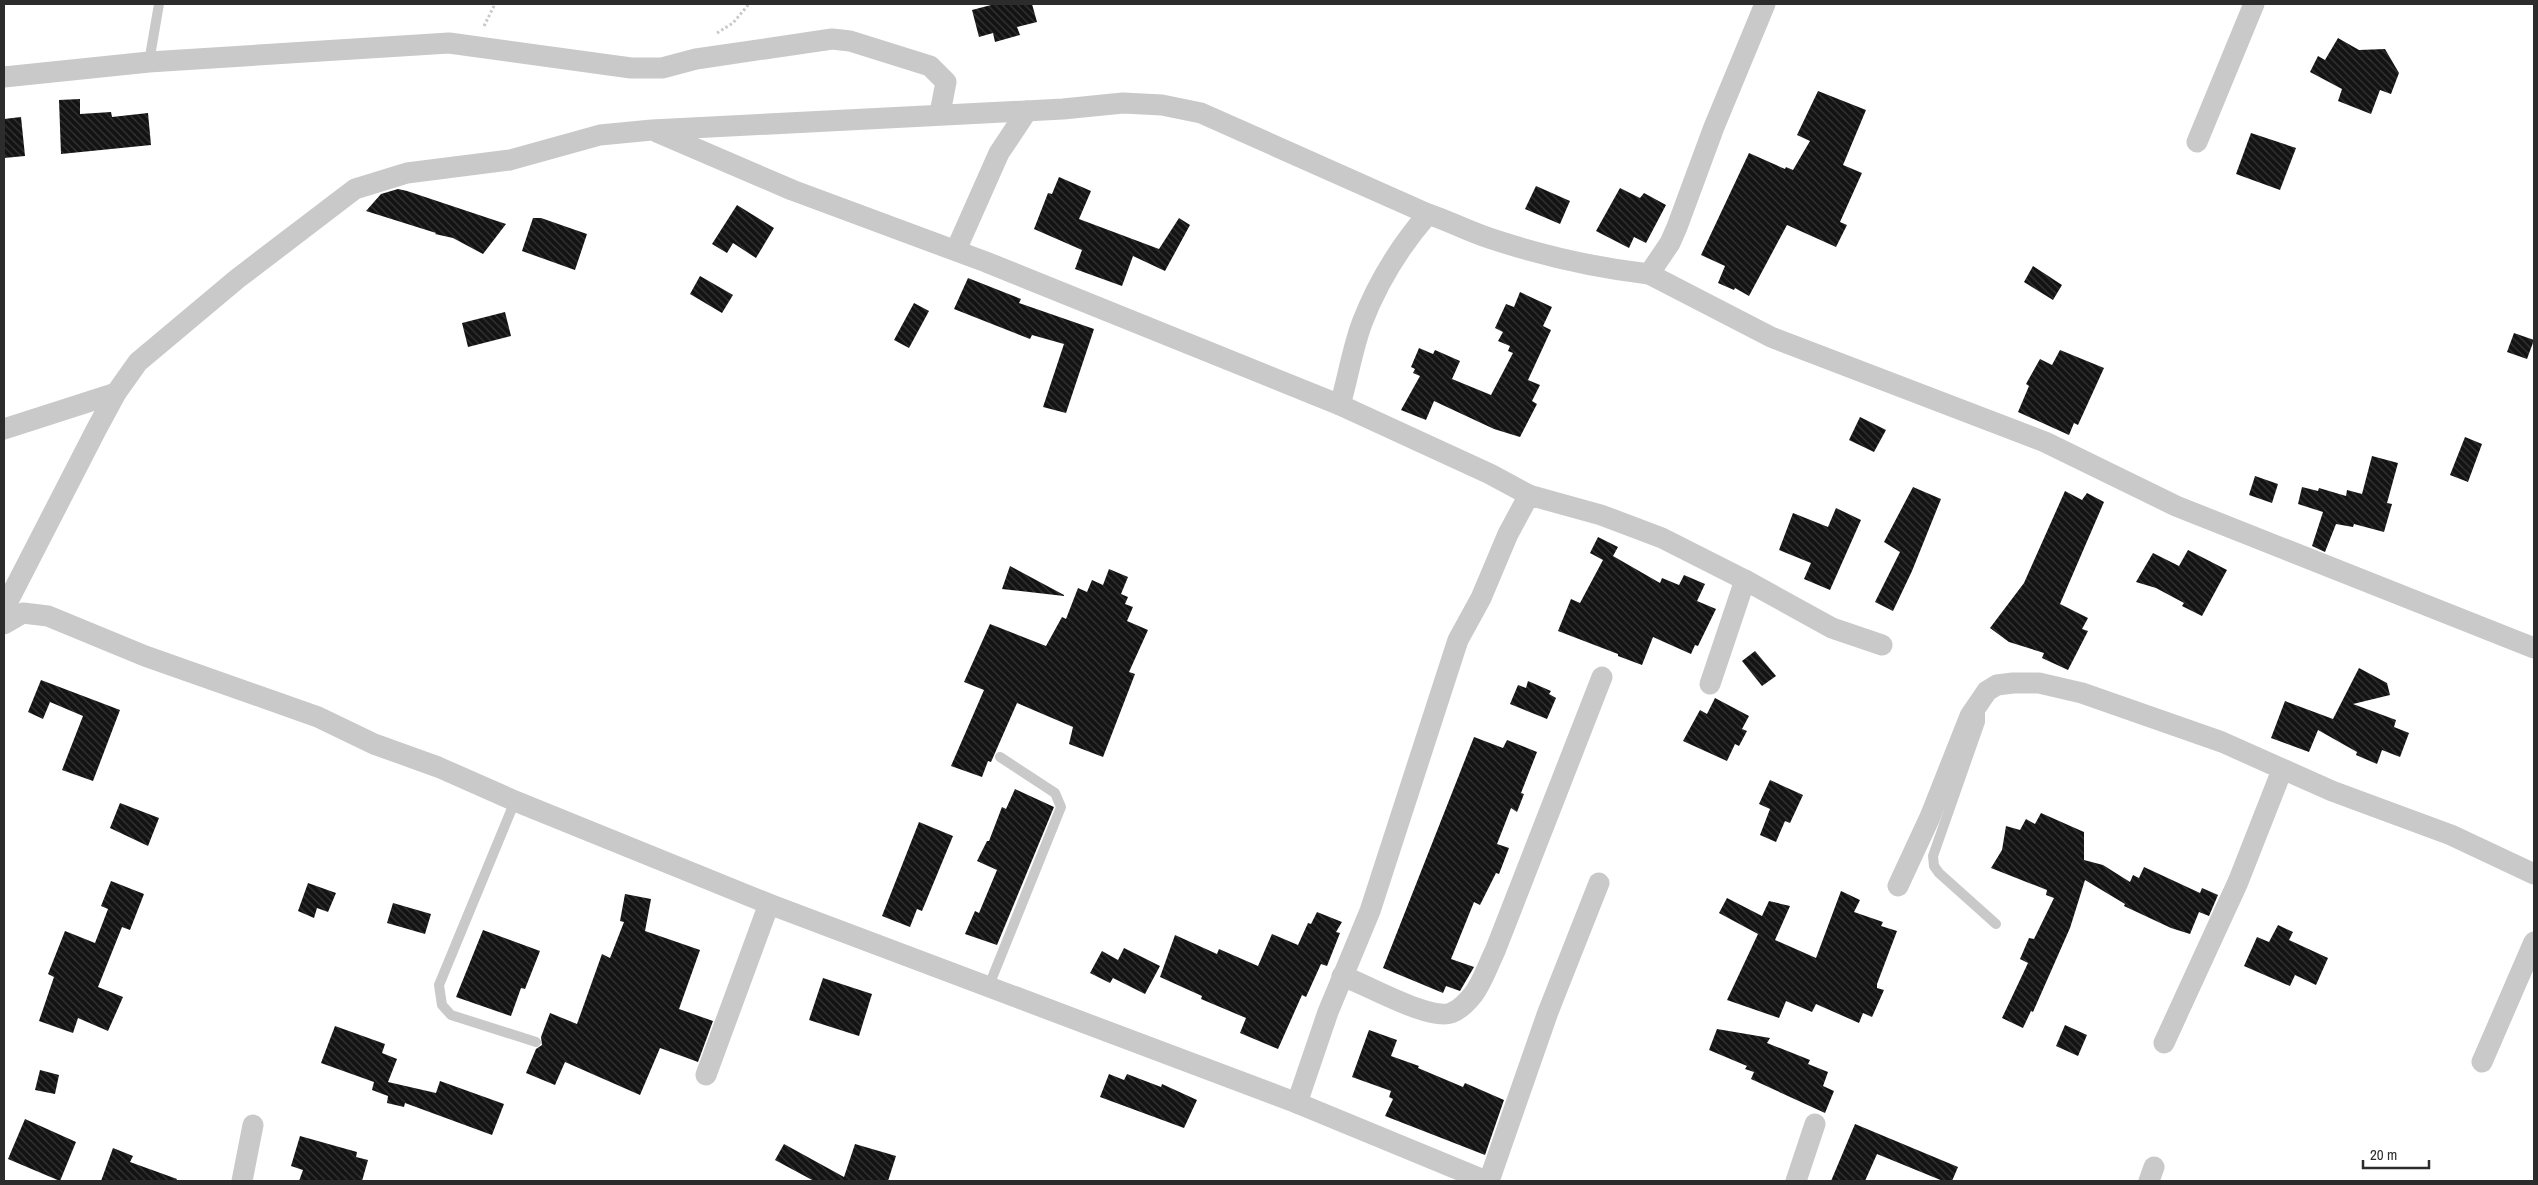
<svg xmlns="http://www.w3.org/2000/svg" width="2538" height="1185" viewBox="0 0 2538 1185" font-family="'Archivo Narrow',sans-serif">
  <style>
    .building { fill: url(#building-back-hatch) }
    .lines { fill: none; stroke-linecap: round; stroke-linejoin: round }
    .path { stroke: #c9c9c9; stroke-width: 3; stroke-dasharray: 2.5 2.5; stroke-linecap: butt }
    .lane { stroke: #c9c9c9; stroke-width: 10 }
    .street { stroke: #c9c9c9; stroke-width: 21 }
  </style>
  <defs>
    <pattern id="building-back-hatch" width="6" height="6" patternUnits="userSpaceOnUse" patternTransform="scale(1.25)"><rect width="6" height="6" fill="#131313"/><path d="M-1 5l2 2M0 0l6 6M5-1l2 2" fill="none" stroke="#363636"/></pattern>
  </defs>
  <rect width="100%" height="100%" fill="#fff"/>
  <g class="building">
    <path d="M995,4H1032L1037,22L1017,27L1020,35L995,42L993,33L979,37L972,10Z"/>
    <path d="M2338,38L2359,50L2385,49L2399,73L2391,94L2380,90L2371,114L2338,101L2342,89L2310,72L2318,56L2325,60Z"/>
    <path d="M1818,91L1866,110L1843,165L1862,173L1840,222L1847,225L1836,247L1787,225L1749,296L1735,288L1734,290L1718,283L1725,266L1701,255L1749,153L1785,169L1786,167L1793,170L1810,141L1797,135Z"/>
    <path d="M80,99V114L111,112L112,117L148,113L151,145L61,154L59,100Z"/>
    <path d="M21,117L25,156L4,158V119Z"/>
    <path d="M2251,133L2296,148L2280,190L2236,174Z"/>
    <path d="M1059,177L1091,191L1079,219L1159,249L1179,218L1190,225L1165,271L1133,256L1122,286L1075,269L1082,250L1034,229L1048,193L1052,194Z"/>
    <path d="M1536,186L1570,201L1560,224L1525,209Z"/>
    <path d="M1620,188L1640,198L1644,193L1666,205L1646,243L1634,237L1629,248L1596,231Z"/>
    <path d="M398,189L407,191L506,224L483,254L453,238L435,234L436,233L366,211L381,194Z"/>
    <path d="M737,205L774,228L756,258L733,243L727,253L712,244Z"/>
    <path d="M533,218H541L587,234L575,270L522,251Z"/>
    <path d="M2033,266L2062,285L2053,300L2024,282Z"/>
    <path d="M700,276L733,295L722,313L690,294Z"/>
    <path d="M968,278L1021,299L1019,303L1094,329L1066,413L1043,407L1064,344L1032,335L1030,339L954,309Z"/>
    <path d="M1520,292L1552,307L1543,326L1551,330L1528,380L1540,385L1532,401L1537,404L1520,437L1494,429L1434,401L1426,420L1401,410L1420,376L1413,373L1415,369L1411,367L1419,348L1433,354L1435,350L1460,361L1452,379L1491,395L1513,353L1508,351L1510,346L1498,341L1503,332L1495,328L1506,304L1514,307Z"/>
    <path d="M914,303L929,311L909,348L894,340Z"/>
    <path d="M505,312L511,336L468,347L462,323Z"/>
    <path d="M2514,333L2534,340L2527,359L2507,352Z"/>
    <path d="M2060,350L2104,368L2078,425L2074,423L2069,435L2018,412L2029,386L2026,384L2040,359L2052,365Z"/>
    <path d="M1860,417L1886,430L1874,452L1849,440Z"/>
    <path d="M2465,437L2482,444L2468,482L2450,475Z"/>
    <path d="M2372,456L2398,463L2387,503L2392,504L2384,532L2354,524L2353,527L2336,524L2325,552L2312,546L2323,512L2298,504L2302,487L2318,491L2319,488L2346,496L2347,490L2362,494Z"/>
    <path d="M2255,476L2278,484L2272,503L2249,495Z"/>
    <path d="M1913,487L1941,499L1912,571L1893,611L1875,602L1900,552L1884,542Z"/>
    <path d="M2065,491L2082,500L2087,493L2104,502L2060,604L2088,618L2082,629L2088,631L2068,670L2042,658L2044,653L2009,642L1990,628L2024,583Z"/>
    <path d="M1836,508L1861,520L1830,590L1804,579L1811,563L1779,550L1793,513L1828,527Z"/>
    <path d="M1598,537L1618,547L1613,556L1660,583L1662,578L1679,585L1684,575L1705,584L1697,601L1716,609L1698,646L1695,645L1691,654L1653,637L1642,665L1618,656V654L1558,631L1571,599L1580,603L1603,560L1590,553Z"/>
    <path d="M2188,550L2227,570L2202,616L2182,606L2184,603L2156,588L2136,582L2153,553L2179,566Z"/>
    <path d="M1010,566L1064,595V596L1002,589Z"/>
    <path d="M1109,569L1128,577L1121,594L1128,597L1125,604L1133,607L1127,621L1148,630L1129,672L1135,674L1103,757L1069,744L1073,727L1017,703L991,762L988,761L982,777L951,766L984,690L964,682L990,624L1046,646L1062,617L1066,619L1078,588L1087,592L1092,580L1103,585Z"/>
    <path d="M1755,651L1776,676L1762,686L1742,661Z"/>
    <path d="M2359,668L2387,683L2390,695L2353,704L2396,720L2394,727L2409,733L2400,757L2382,750L2377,764L2356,755L2357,752L2318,730L2309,752L2271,738L2285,701L2333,719Z"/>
    <path d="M41,680L120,710L93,781L62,770L83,716L50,702L43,719L28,712Z"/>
    <path d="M1528,681L1551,691L1549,694L1556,698L1547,719L1510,704L1518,685L1526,688Z"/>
    <path d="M1715,698L1749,716L1742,729L1747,731L1739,746L1735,744L1727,761L1683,741L1700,710L1707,714Z"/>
    <path d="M1474,737L1503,748L1507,740L1537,752L1521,793L1524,794L1517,812L1511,808L1497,844L1509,848L1499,874L1496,873L1480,905L1474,902L1451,959L1474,967L1460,991L1446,986L1443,993L1383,968Z"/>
    <path d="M1770,780L1803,795L1790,823L1785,821L1776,842L1760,835L1770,809L1759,804Z"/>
    <path d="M1015,789L1054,807L997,945L965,934L975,911L979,913L997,870L977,861L987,841H989L1002,807L1006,809Z"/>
    <path d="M120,803L159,818L148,846L110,828Z"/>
    <path d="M2041,813L2084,832V860L2103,865L2130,882L2133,875L2139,878L2144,867L2200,893L2202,888L2218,895L2209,916L2199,912L2190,934L2171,928L2124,906L2125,904L2085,880L2070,928L2033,1012L2031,1011L2023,1028L2002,1018L2028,963L2020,959L2029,938L2034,939L2054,898L2046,895L2047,890L1991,868L2002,850L2006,826L2020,830L2026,819L2035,824Z"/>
    <path d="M919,822L953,836L922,911L917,909L910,927L882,916Z"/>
    <path d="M111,881L144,894L130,930L122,927L98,987L123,997L108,1031L78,1018L73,1033L39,1021L54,977L48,974L65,931L95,943L108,909L101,906Z"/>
    <path d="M308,883L336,893L328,912L317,908L314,918L298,911Z"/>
    <path d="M1841,891L1860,900L1854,912L1883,922L1881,926L1897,931L1877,984V988L1884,990L1872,1017L1863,1013L1859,1023L1816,1004L1812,1012L1786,1001L1779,1018L1727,1000L1758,934L1719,913L1727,898L1762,916L1769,901L1790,906L1775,940L1816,958Z"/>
    <path d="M625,894L651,899L645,931L700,950L679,1009L713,1021L698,1062L660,1048L640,1095L565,1062L555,1085L526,1073L536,1049L542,1045L541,1037L550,1013L577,1024L602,954L610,958L624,922L620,921Z"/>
    <path d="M393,903L431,914L425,934L387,923Z"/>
    <path d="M1317,912L1342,922L1336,932L1340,933L1327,966L1321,964L1306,997L1302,995L1278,1049L1240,1033L1246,1018L1201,999L1202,996L1160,977L1175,935L1217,954L1219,949L1258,966L1272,934L1298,945L1308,923L1311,924Z"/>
    <path d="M2278,925L2293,932L2289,940L2328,958L2316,985L2295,975L2290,986L2244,966L2257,937L2269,942Z"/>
    <path d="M483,930L540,951L525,989L521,988L511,1016L456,997Z"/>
    <path d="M1124,948L1160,966L1145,994L1113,978L1110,983L1090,973L1102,951L1118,960Z"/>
    <path d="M823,978L872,994L859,1036L809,1020Z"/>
    <path d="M2065,1025L2087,1035L2078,1056L2056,1046Z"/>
    <path d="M335,1026L385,1044L382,1053L397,1059L388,1082L436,1093L440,1081L504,1104L492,1135L405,1103L404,1107L387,1103L388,1096L372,1090L374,1082L321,1063Z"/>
    <path d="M1717,1029L1770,1038L1767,1043L1810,1060L1808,1064L1828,1072L1823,1086L1834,1091L1825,1113L1751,1079L1754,1072L1745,1069L1747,1066L1709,1050Z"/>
    <path d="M1369,1030L1397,1040L1391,1056L1419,1066L1418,1068L1463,1087L1465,1083L1504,1100L1485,1155L1385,1116L1393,1099L1389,1097L1391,1091L1352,1077Z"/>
    <path d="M40,1070L59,1075L55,1094L35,1090Z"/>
    <path d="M1109,1074L1124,1080L1127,1074L1161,1087L1162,1084L1197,1100L1184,1128L1100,1097Z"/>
    <path d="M25,1119L76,1142L60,1181L8,1159Z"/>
    <path d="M1855,1124L1958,1167L1952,1181H1943L1877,1154L1865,1181H1831Z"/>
    <path d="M300,1136L357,1152L356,1157L368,1160L362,1181H299L303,1170L291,1166Z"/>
    <path d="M784,1144L844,1177L855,1144L896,1156L888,1181H814L775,1160Z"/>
    <path d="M113,1148L133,1156L130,1162L177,1179L176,1181H101Z"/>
  </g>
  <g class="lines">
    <g class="path">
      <path d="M484,26L495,4"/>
      <path d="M717,33L733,23L749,4"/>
    </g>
    <g class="lane">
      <path d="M149,62L159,4"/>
      <path d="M1980,708V722L1933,856L1934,866L1939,873L1996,924"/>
      <path d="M515,801L439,985L442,1005L451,1015L536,1042"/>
      <path d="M988,988L1061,807L1055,793L1000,757"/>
    </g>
    <g class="street">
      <path d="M4,77L149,62L449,43L631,68H662L696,59L832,39L850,41L930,66L946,82L940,113"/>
      <path d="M657,132L792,190L986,262L1340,405"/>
      <path d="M2197,142L2254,4"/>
      <path d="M956,250L999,153L1027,111"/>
      <path d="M1649,274L1771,337L2045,442L2176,506L2534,648"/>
      <path d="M4,429L116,393"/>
      <path d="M1529,495L1490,474L1340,405C1348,378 1352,350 1362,323C1377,284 1401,245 1428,214C1449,221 1468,231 1489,238C1540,255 1597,268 1649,274L1670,243L1677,227L1714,127L1765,4"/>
      <path d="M4,609L96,430L116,393L138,362L237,279L355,189L407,173L510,160L600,135L652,130L1063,109L1123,103L1162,105L1201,113L1428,214"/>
      <path d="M4,624L23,613L48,616L145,656L318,717L374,744L438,767L515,801L769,904L1297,1103L1486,1181"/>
      <path d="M1710,684L1745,580"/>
      <path d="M1898,886L1930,817L1970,716L1987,691L1997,685L2013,683H2039L2082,693L2222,742L2332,791L2451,835L2534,874"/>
      <path d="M1342,976C1366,984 1429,1021 1451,1013C1460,1010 1467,1002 1472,996C1482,984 1488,965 1495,951L1602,677"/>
      <path d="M2164,1043L2238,882L2282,770"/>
      <path d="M2482,1062L2534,942"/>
      <path d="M706,1075L769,904"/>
      <path d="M1297,1103L1328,1012L1370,911L1458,640L1481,598L1508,534L1529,495L1601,515L1662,538L1745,580L1832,628L1882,645"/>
      <path d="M242,1181L253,1125"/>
      <path d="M1489,1181L1548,1012L1599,883"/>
      <path d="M1796,1181L1815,1124"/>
      <path d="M2149,1181L2154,1167"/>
    </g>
  </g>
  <rect width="2538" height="1185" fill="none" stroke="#2c2c2c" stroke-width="10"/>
  <path d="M2363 1160v8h66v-8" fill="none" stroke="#2c2c2c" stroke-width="2.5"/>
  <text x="2370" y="1160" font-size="15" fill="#2c2c2c" stroke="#ffffff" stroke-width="4" paint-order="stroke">20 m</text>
</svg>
